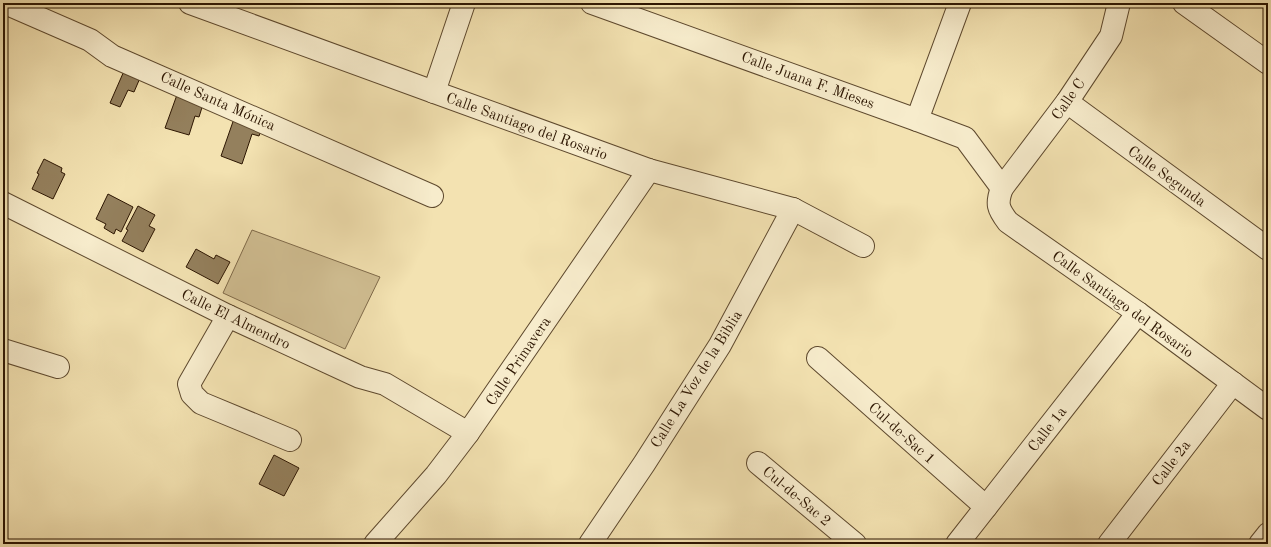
<svg xmlns="http://www.w3.org/2000/svg" width="1271" height="547" viewBox="0 0 1271 547" font-family="'Old Standard TT',serif">
  <style>
    .green { fill: #d1bf93; stroke: #7f6a4a }
    .building { fill: #94805d; stroke: #2d1602 }
    .lines { fill: none; stroke-linecap: round; stroke-linejoin: round }
    .minor-casing { stroke: #5e492e; stroke-width: 24 }
    .minor { stroke: #f7eccc; stroke-width: 22 }
    .labels { text-anchor: middle; stroke-width: 3.5; stroke-linejoin: round; paint-order: stroke }
    .street-label { font-size: 15px; fill: #2d1602; stroke: #f7eccc }
  </style>
  <rect width="100%" height="100%" fill="#f3e2b1"/>
  <filter id="stains"><feTurbulence type="fractalNoise" baseFrequency=".005" numOctaves="4"/><feColorMatrix values="0 0 0 0 .2 0 0 0 0 .09 0 0 0 0 .02 0 0 0 .5 -.17"/></filter>
  <radialGradient id="worn" r=".72"><stop offset=".6" stop-color="#630" stop-opacity="0"/><stop offset="1" stop-color="#630" stop-opacity=".3"/></radialGradient>
  <path class="green" d="M252,230L380,277L345,349L223,293Z"/>
  <g class="building">
    <path d="M124,71L140,78L134,92L128,90L120,107L110,103Z"/>
    <path d="M178,92L204,101L199,117L195,116L189,135L165,128Z"/>
    <path d="M236,113L264,122L259,136L252,134L242,164L221,156Z"/>
    <path d="M44,159L62,168L61,172L65,174L53,199L32,189L39,174L37,173Z"/>
    <path d="M108,194L133,207L121,232L116,229L114,234L104,228L106,224L96,219Z"/>
    <path d="M138,206L155,215L149,226L155,229L143,252L122,241L128,230L126,229Z"/>
    <path d="M196,249L214,259L216,255L230,262L218,284L186,267Z"/>
    <path d="M274,455L299,468L284,496L259,484Z"/>
  </g>
  <g class="lines">
    <defs>
      <g id="minor">
        <path d="M5,3L90,40L112,56L432,196"/>
        <path d="M190,3L434,92L649,170L793,209L863,246"/>
        <path d="M592,3L917,120L965,138L1002,188"/>
        <path d="M1119,3L1111,36L1067,102L1002,188C996,204 998,209 1008,222L1138,313L1268,409"/>
        <path d="M1184,3L1268,63"/>
        <path d="M434,92L464,3"/>
        <path d="M1067,102L1268,249"/>
        <path d="M917,120L960,3"/>
        <path d="M3,203L228,316L360,377L385,384L468,433"/>
        <path d="M228,316L189,384L192,394L201,403L290,440"/>
        <path d="M3,350L58,367"/>
        <path d="M818,358L986,507"/>
        <path d="M758,463L855,544"/>
        <path d="M375,544L436,475L468,433L649,170"/>
        <path d="M590,544L644,464L720,345L793,209"/>
        <path d="M957,544L1138,313"/>
        <path d="M1109,544L1233,383"/>
        <path d="M1260,544L1268,534"/>
      </g>
    </defs>
    <use href="#minor" class="minor-casing"/>
    <use href="#minor" class="minor"/>
  </g>
  <g class="labels">
    <g class="street-label">
      <text transform="translate(808 80) rotate(20)" y="5">Calle Juana F. Mieses</text>
      <text transform="translate(1068 99) rotate(-55)" y="5">Calle C</text>
      <text transform="translate(218 101) rotate(24)" y="5">Calle Santa Mónica</text>
      <text transform="translate(527 126) rotate(20)" y="5">Calle Santiago del Rosario</text>
      <text transform="translate(1167 176) rotate(36)" y="5">Calle Segunda</text>
      <text transform="translate(1123 304) rotate(36)" y="5">Calle Santiago del Rosario</text>
      <text transform="translate(236 319) rotate(26)" y="5">Calle El Almendro</text>
      <text transform="translate(518 361) rotate(-56)" y="5">Calle Primavera</text>
      <text transform="translate(696 379) rotate(-58)" y="5">Calle La Voz de la Biblia</text>
      <text transform="translate(1047 429) rotate(-52)" y="5">Calle 1a</text>
      <text transform="translate(902 433) rotate(42)" y="5">Cul-de-Sac 1</text>
      <text transform="translate(1171 463) rotate(-53)" y="5">Calle 2a</text>
      <text transform="translate(797 496) rotate(40)" y="5">Cul-de-Sac 2</text>
    </g>
  </g>
  <rect width="1271" height="547" fill="none" stroke="#f3e2b1" stroke-width="16"/>
  <rect x="4" y="4" width="1263" height="539" fill="none" stroke="#2d1602" stroke-width="2"/>
  <rect x="8" y="8" width="1255" height="531" fill="none" stroke="#2d1602"/>
  <rect width="100%" height="100%" filter="url(#stains)"/>
  <rect width="100%" height="100%" fill="url(#worn)"/>
</svg>
